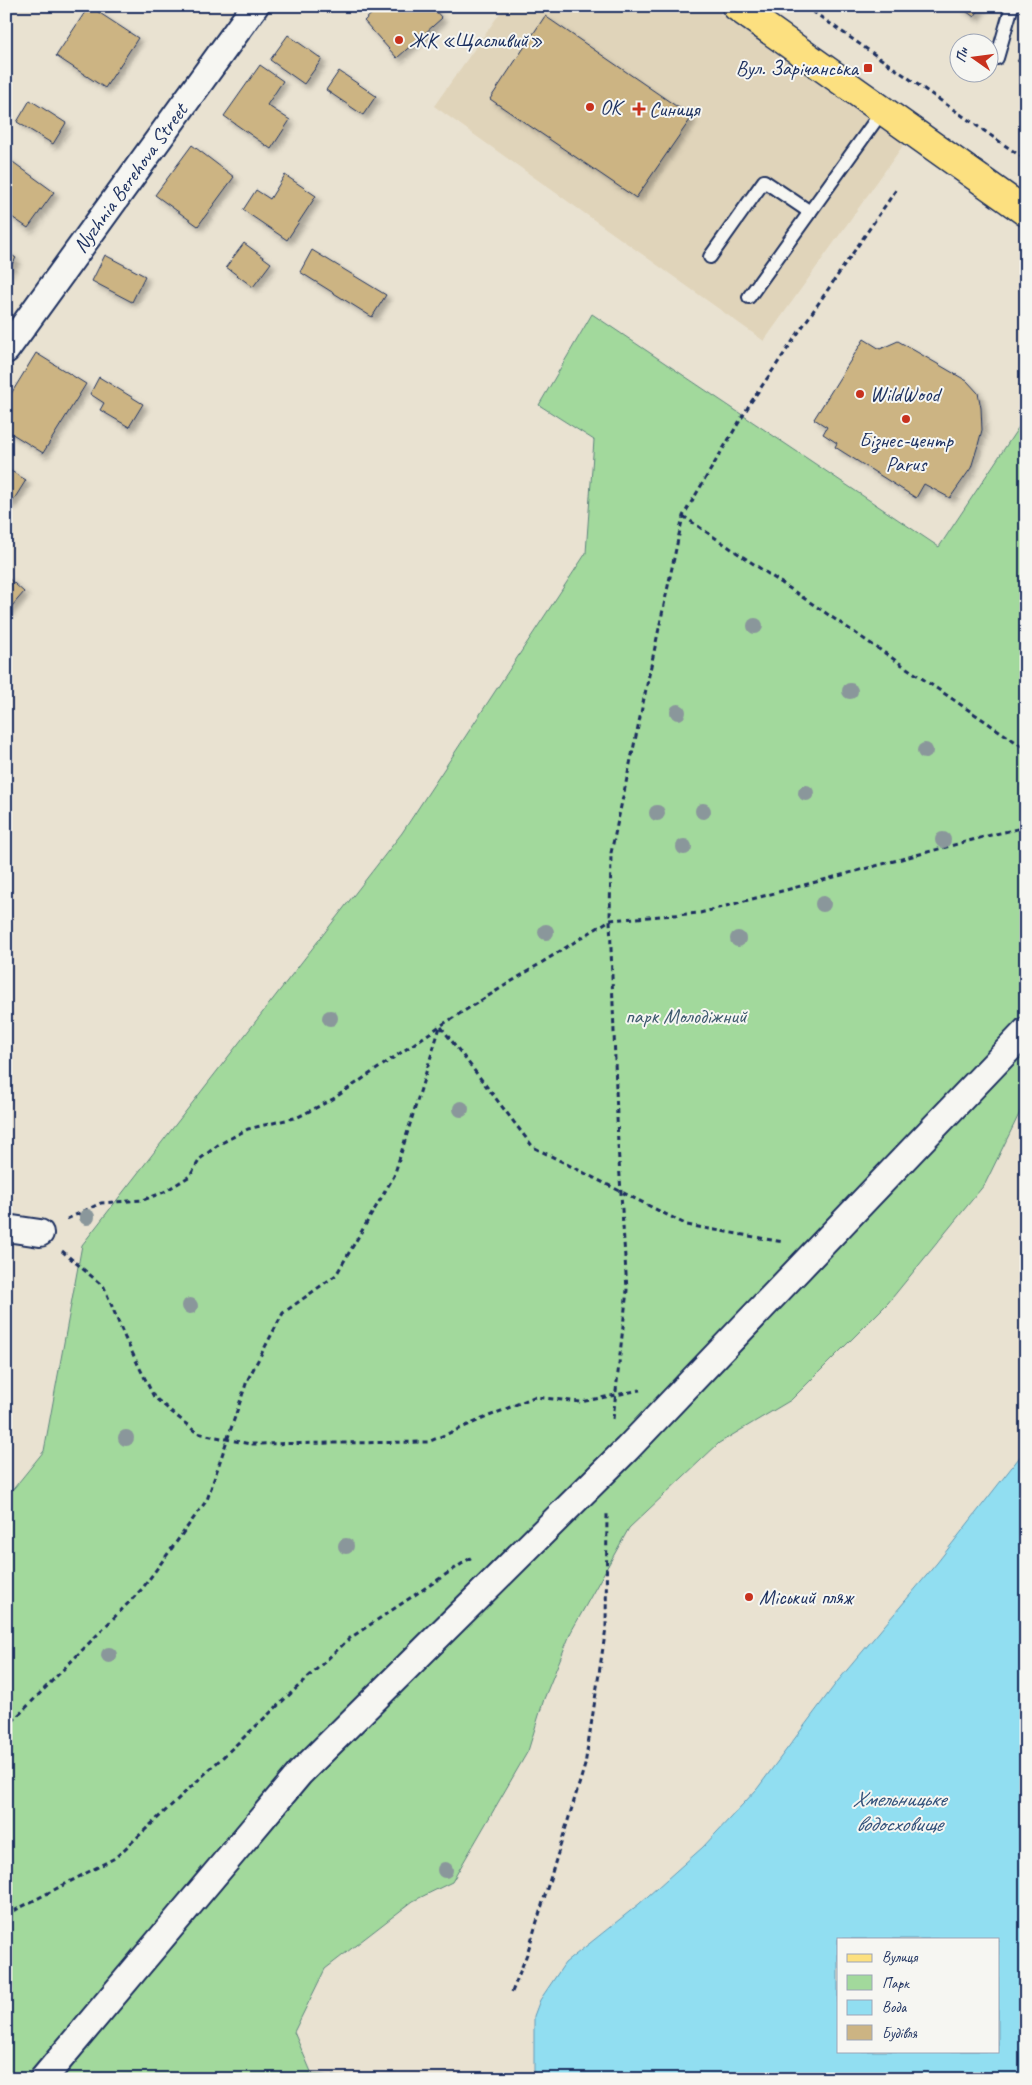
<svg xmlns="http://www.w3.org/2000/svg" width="1032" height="2085" viewBox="0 0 1032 2085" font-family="Caveat,sans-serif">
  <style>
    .built { fill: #e0d4ba }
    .green { fill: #a2d99c; stroke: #5e847d }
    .water { fill: #91def1; stroke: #6298b6; fill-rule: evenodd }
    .building { fill: #ccb483; stroke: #1b2f5e; filter: url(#shadow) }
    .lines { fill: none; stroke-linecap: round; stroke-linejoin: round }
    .lane-casing { stroke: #1b2f5e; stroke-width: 16 }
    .street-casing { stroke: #1b2f5e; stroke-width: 30 }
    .primary-casing { stroke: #1b2f5e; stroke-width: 31 }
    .path { stroke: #1b2f5e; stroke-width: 3; stroke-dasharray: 5 4; stroke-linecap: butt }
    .lane { stroke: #f6f6f2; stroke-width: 12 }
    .street { stroke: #f6f6f2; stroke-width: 26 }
    .primary { stroke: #fce080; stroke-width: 28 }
    .tree { fill: #8a979b }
    .poi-dot { fill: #c8321e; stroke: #f6f6f2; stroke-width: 2 }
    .labels { text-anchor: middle; stroke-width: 4; stroke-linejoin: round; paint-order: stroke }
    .poi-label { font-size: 21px; fill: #1b2f5e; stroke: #f6f6f2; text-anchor: start }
    .street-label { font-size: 21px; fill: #1b2f5e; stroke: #f6f6f2 }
    .park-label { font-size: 21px; fill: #3d5a6e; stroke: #f6f6f2 }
    .water-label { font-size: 22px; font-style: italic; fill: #33527b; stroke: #f6f6f2 }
  </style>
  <defs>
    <filter id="shadow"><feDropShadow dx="4.5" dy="4.5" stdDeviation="2.5" flood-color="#0004"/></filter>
  </defs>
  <rect width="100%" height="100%" fill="#e9e2d1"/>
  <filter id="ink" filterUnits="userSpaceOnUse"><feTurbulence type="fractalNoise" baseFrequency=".02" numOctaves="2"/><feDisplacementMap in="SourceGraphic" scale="10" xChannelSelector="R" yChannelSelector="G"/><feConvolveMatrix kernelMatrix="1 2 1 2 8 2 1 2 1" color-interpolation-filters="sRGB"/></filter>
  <g filter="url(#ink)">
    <path class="built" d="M505,6H710L904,144L764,341L434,106Z"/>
    <path class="green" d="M592,314L939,547L1026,416V1100L985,1184L888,1303L791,1400L719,1443L629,1528L571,1632L544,1699L528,1751L452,1882L413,1901L325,1969L294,2032L312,2074L360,2079H6V1498L44,1451L82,1245L402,833L586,553L594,440L539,405Z"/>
    <path class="water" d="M1026,1449V2079H534V2016L540,2000L565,1963L639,1904L703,1847L757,1789L837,1682L937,1563ZM838,1939H998V2051H838Z"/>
    <g class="building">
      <path d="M89,6L138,38L105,88L56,56Z"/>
      <path d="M380,6H431L442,18L397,58L364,21Z"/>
      <path d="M959,6H982L974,17Z"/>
      <path d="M545,16L692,117L636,198L490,99Z"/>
      <path d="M288,35L322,59L304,84L270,60Z"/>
      <path d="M1026,50V67L1017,61Z"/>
      <path d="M260,65L283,81L267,105L290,120L271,149L224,116Z"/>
      <path d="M339,71L376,96L363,115L326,90Z"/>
      <path d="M30,100L66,123L53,144L17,122Z"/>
      <path d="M192,145L234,177L198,226L155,195Z"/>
      <path d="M6,157L54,192L28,228L6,213Z"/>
      <path d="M285,175L316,196L287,240L243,210L256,190L270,199Z"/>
      <path d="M244,243L271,263L253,287L226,267Z"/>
      <path d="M312,250L386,295L372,317L300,272Z"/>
      <path d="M6,251L16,258L6,273Z"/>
      <path d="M105,255L145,276L132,302L92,281Z"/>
      <path d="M864,339L880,349L898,341L967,381L978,393L981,408L982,430L978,445L971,468L950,498L924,484L916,498L835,447L837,443L823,434L827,427L814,419Z"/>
      <path d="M36,353L86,384L43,453L6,430V402Z"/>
      <path d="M99,377L143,404L129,427L100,410L104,403L90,394Z"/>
      <path d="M6,468L26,480L11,504L6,501Z"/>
      <path d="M6,576L24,592L6,613Z"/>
    </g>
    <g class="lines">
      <defs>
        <g id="lane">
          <path d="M997,58L1012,6"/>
          <path d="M710,257L764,181L810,212"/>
          <path d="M749,297L883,110"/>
        </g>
        <g id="street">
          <path d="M6,350L255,6"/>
          <path d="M6,1228L40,1233"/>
          <path d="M43,2079L300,1773L627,1449L1026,1031"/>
        </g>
        <path id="primary" d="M736,6L1026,212"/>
      </defs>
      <use href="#lane" class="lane-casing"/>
      <use href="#street" class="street-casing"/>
      <use href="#primary" class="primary-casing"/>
      <g class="path">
        <path d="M805,6L1026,160"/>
        <path d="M683,516L1026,749"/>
        <path d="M441,1027L533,1147L687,1225L783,1242"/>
        <path d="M67,1219L101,1203L143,1200L164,1192L190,1176L200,1159L218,1145L248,1129L298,1117L333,1099L440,1026L610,920L700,913L991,835L1026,827"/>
        <path d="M62,1251L104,1287L125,1338L154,1397L197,1433L250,1444L428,1442L534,1397L581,1402L640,1390"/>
        <path d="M613,1419L627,1290L618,1145L610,920L611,853L683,516L751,402L898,187"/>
        <path d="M6,1728L142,1589L207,1500L247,1381L283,1313L336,1275L394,1176L440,1027"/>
        <path d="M6,1915L115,1858L350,1638L472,1557"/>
        <path d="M512,1992L527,1954L585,1765L606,1628L607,1512"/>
      </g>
      <use href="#lane" class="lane"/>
      <use href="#street" class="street"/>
      <use href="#primary" class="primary"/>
    </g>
    <g class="tree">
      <circle cx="755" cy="626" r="8"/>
      <circle cx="850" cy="691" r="8"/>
      <circle cx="678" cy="712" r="8"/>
      <circle cx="925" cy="751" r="8"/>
      <circle cx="806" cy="793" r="8"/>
      <circle cx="703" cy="811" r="8"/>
      <circle cx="657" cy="813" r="8"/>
      <circle cx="943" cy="840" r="8"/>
      <circle cx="684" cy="847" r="8"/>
      <circle cx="823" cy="904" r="8"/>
      <circle cx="546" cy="932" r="8"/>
      <circle cx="738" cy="939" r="8"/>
      <circle cx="330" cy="1018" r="8"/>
      <circle cx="461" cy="1109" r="8"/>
      <circle cx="87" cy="1217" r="8"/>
      <circle cx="190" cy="1306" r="8"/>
      <circle cx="126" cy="1438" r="8"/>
      <circle cx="346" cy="1546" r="8"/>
      <circle cx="109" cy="1655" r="8"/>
      <circle cx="445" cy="1870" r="8"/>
    </g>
  </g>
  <g class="poi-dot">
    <circle cx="399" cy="40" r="5"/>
    <rect x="863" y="63" width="10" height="10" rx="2.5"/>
    <circle cx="590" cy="107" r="5"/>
    <path d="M636.5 101.5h5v5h5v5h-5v5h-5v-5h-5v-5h5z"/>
    <circle cx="860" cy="394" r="5"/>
    <circle cx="906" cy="419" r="5"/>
    <circle cx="749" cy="1597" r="5"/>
  </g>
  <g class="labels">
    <g class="poi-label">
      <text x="409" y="47">ЖК «Щасливий»</text>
      <text x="858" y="75" text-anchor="end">Вул. Зарічанська</text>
      <text x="600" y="114">OK</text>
      <text x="649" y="116">Синиця</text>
      <text x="870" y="401">WildWood</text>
      <text x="906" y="447" text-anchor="middle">Бізнес-центр<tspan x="906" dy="24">Parus</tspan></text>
      <text x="759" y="1604">Міський пляж</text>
    </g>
    <g class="street-label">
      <text transform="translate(130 178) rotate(-54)" y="7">Nyzhnia Berehova Street</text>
    </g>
    <g class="park-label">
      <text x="686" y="1023">парк Молодіжний</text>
    </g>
    <g class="water-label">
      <text x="899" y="1806">Хмельницьке<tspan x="899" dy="25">водосховище</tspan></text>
    </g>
  </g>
  <rect width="1032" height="2085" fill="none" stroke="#f6f6f2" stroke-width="25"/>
  <rect x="12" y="12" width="1007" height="2060" fill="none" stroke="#1b2f5e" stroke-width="2" filter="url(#ink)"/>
  <rect x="837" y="1938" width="162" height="115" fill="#f6f6f2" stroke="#9ea6b7"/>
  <rect x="847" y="1954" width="25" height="8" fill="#fce080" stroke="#9ea6b7"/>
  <text x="882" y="1962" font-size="15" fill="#1b2f5e">Вулиця</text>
  <rect x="847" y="1975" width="25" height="15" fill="#a2d99c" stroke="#9ea6b7"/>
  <text x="882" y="1988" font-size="15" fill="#1b2f5e">Парк</text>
  <rect x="847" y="2000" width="25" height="15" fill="#91def1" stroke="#9ea6b7"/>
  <text x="882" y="2012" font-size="15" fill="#1b2f5e">Вода</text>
  <rect x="847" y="2025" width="25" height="15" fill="#ccb483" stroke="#9ea6b7"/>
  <text x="882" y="2038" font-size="15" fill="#1b2f5e">Будівля</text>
  <g transform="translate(974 58) rotate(284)"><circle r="24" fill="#f6f6f2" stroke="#9ea6b7"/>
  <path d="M0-4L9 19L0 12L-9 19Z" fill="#c8321e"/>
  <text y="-8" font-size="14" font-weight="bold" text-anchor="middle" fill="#1b2f5e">Пн</text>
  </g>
</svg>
